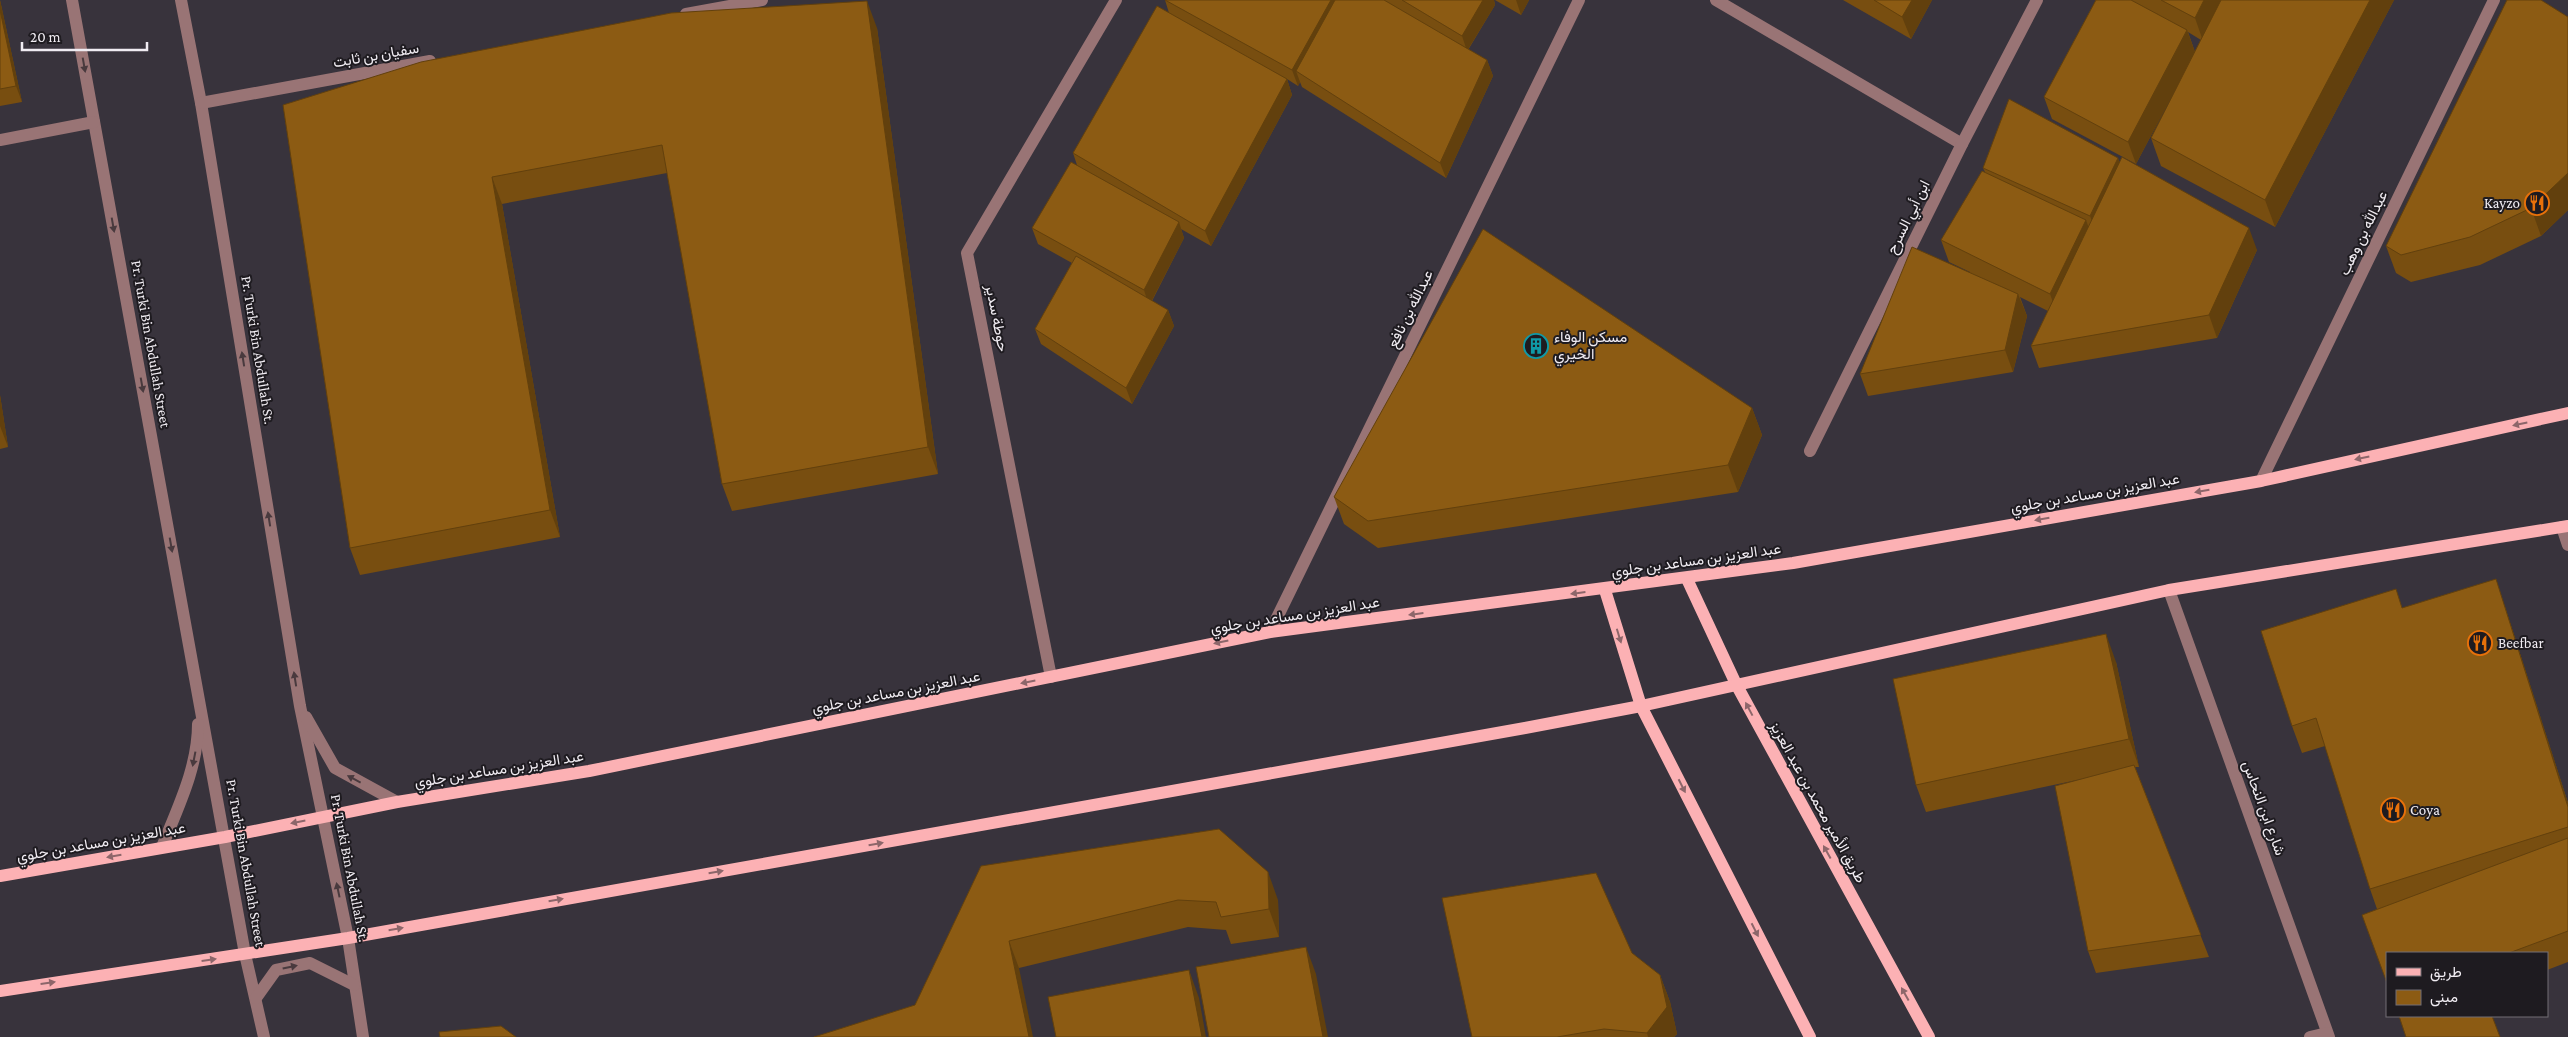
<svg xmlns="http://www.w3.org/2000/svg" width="2568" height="1037" viewBox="0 0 2568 1037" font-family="'Crimson Pro',Vazirmatn,serif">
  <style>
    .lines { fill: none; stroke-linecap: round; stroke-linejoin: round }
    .minor { stroke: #997475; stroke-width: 12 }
    .major { stroke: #fcb1b4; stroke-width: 12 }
    .wall { fill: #784e10 }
    .shaded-wall { fill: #62400d }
    .building { fill: #8c5b13; stroke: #62400d }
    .oneway { fill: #493a3e }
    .oneway2 { fill: #8d666a }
    .labels { text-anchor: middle; stroke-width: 4; stroke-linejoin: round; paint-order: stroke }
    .street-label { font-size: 15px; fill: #f0ecf2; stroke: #1e1b20 }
    .poi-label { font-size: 15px; fill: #f0ecf2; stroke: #1e1b20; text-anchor: start }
  </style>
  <rect width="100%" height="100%" fill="#38333c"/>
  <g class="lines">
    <g class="minor">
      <path d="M72,0L245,954L264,1037"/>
      <path d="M181,0L201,103L300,706L348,938L363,1037"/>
      <path d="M1716,0L1962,144"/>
      <path d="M686,14L762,0"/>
      <path d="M201,103L430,61"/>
      <path d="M0,140L94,122"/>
      <path d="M1810,451L1962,144L2037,0"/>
      <path d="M2261,481L2494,0"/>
      <path d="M2562,527L2568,545"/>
      <path d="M2169,590L2329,1037"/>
      <path d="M1270,632L1579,0"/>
      <path d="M1051,677L967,253L1116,0"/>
      <path d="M306,717L335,768L397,802"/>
      <path d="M162,847C178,807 198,767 198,724"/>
      <path d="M256,998L276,970L310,963L354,985"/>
      <path d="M2310,1037L2327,1033"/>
    </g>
    <g class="major">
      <path d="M1687,579L1736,684L1929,1037"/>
      <path d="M1605,590L1641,706L1810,1037"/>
      <path d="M0,876L225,837L397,802L589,771L1270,632L1793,563L2261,481L2568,413"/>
      <path d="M0,991L348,938L1525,728L1641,706L2169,590L2568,526"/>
    </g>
  </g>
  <g class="wall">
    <path d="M0,0L22,102L0,106Z"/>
    <path d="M1165,0H1494L1495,5L1468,50L1487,60L1493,76L1446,178L1302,87L1300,82L1298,86L1287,79L1292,95L1211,246L1181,229L1184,238L1152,301L1168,310L1174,326L1132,404L1041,344L1035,329L1072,263L1038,244L1032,228L1077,165L1073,153L1169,13Z"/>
    <path d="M1495,0H1529L1521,15Z"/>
    <path d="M1843,0H1932L1911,39Z"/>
    <path d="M2096,0H2394L2275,227L2161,166L2151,138L2201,40L2188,32L2195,52L2136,164L2052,119L2044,97Z"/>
    <path d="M2568,17V210L2541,236L2480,265L2411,282L2396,273L2386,246Z"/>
    <path d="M877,28L938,474L732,511L722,484L667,173L502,204L560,537L360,575L350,548L283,105Z"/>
    <path d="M2118,158L2119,163L2257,250L2217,338L2039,368L2031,346L2048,311L2020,297L2027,316L2013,372L1868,396L1860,374L1970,272L1949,262L1941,240L1985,172L1983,168Z"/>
    <path d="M0,395L8,447L0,449Z"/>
    <path d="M1752,408L1762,435L1738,492L1378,548L1344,524L1334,497Z"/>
    <path d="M2505,607L2568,803V962L2547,970V953H2387L2377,909L2370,889L2325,746L2302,753L2292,726L2403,608Z"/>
    <path d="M2116,662L2139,767H2135L2209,957L2096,973L2088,951L2082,779L1926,812L1916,785Z"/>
    <path d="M981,866L1278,900L1279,937L1231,944L1226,930L1188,927L1019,968L915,1005Z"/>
    <path d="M1632,953L1660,975L1670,1002L1677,1034L1674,1037H1472Z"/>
  </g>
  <g class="shaded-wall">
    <path d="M0,0L22,102L16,86L0,10Z"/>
    <path d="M1331,0H1345L1296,71L1300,82L1298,86L1292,70Z"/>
    <path d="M1483,0H1494L1495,5L1467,51L1462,36Z"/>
    <path d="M1516,0H1529L1521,15Z"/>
    <path d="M1912,0H1932L1911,39L1902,17Z"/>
    <path d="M2204,0H2224L2203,41L2195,18Z"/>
    <path d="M2370,0H2394L2275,227L2265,200Z"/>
    <path d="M867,1L877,28L938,474L928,447Z"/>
    <path d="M2187,30L2195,52L2136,164L2128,142Z"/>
    <path d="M1487,60L1493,76L1446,178L1440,163Z"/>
    <path d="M1287,79L1292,95L1211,246L1205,231Z"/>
    <path d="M2118,158L2126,180L2098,238L2090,216Z"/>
    <path d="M2568,173V210L2541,236L2531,208Z"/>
    <path d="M492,177L502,204L560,537L550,510Z"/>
    <path d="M2086,220L2094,242L2058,316L2050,294Z"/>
    <path d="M1179,222L1184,238L1149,306L1144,290Z"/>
    <path d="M2249,228L2257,250L2217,338L2209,315Z"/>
    <path d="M2018,294L2027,316L2013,372L2005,350Z"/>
    <path d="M1168,310L1174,326L1132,404L1126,388Z"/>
    <path d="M0,395L8,447L0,426Z"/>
    <path d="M1752,408L1762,435L1738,492L1728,465Z"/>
    <path d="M2496,579L2568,803V807Z"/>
    <path d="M2106,634L2116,662L2139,767L2129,739Z"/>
    <path d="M1268,872L1278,900L1279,937L1269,909Z"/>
    <path d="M1009,941L1019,968L1033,1037H1029Z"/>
    <path d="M1306,947L1316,974L1328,1037H1323Z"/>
    <path d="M1189,970L1199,998L1206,1037H1202Z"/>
    <path d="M1660,975L1670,1002L1677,1034L1674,1037H1648L1647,1033Z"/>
  </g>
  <g class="building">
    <path d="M1165,0H1331L1292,70Z"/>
    <path d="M1335,0H1384L1487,60L1440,163L1296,71Z"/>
    <path d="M1402,0H1483L1462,36Z"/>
    <path d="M1874,0H1912L1902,17Z"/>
    <path d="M2096,0H2131L2187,30L2128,142L2044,97Z"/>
    <path d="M2161,0H2204L2195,18Z"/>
    <path d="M2221,0H2370L2265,200L2151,138Z"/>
    <path d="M2507,0H2541L2568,17V173L2531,208L2470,237L2401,255L2386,246Z"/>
    <path d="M867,1L928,447L722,484L662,145L492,177L550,510L350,548L283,105L421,62L671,13Z"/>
    <path d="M1157,6L1287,79L1205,231L1073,153Z"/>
    <path d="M0,10L16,86L0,89Z"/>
    <path d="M2009,99L2118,158L2090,216L1983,168Z"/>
    <path d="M2122,157L2249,228L2209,315L2031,346Z"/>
    <path d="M1071,162L1179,222L1144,290L1032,228Z"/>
    <path d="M1982,171L2086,220L2050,294L1941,240Z"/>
    <path d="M1483,229L1752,408L1728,465L1368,521L1334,497Z"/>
    <path d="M1912,247L2018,294L2005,350L1860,374Z"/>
    <path d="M1076,256L1168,310L1126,388L1035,329Z"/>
    <path d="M2496,579L2568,807V827L2370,889L2316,718L2292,726L2261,631L2396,589L2402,608Z"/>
    <path d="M2106,634L2129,739L1916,785L1893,679Z"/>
    <path d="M2134,765L2201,935L2088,951L2055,786Z"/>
    <path d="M1219,829L1268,872L1269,909L1221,917L1216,902L1178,900L1009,941L1029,1037H814L915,1005L981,866Z"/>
    <path d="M2568,838V931L2509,953H2387V983L2362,915Z"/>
    <path d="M1596,873L1632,953L1660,975L1667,1007L1647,1033L1604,1029L1557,1037H1472L1442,898Z"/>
    <path d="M1306,947L1323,1037H1209L1196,967Z"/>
    <path d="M1189,970L1202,1037H1056L1048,997Z"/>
    <path d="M2399,1016H2492L2500,1037H2406Z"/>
    <path d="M501,1026L516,1037H440L439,1032Z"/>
  </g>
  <defs><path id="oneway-solid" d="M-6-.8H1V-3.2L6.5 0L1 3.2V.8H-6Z" transform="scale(1.25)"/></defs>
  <g class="oneway">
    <use href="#oneway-solid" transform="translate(84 65) rotate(80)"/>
    <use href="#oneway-solid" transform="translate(113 225) rotate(80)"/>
    <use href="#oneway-solid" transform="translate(243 359) rotate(-99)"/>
    <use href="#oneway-solid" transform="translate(142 385) rotate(80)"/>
    <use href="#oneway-solid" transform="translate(269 519) rotate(-99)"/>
    <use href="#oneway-solid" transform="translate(171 545) rotate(80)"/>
    <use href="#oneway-solid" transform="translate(295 679) rotate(-99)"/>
    <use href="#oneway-solid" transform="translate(194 759) rotate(101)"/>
    <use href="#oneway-solid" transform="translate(354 779) rotate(-152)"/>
    <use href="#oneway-solid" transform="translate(338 890) rotate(-102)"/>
    <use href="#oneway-solid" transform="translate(290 967) rotate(-12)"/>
  </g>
  <g class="oneway2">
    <use href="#oneway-solid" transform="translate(2520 424) rotate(168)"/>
    <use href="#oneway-solid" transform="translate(2362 458) rotate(168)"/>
    <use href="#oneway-solid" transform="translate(2202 491) rotate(170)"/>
    <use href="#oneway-solid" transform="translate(2042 519) rotate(170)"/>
    <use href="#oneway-solid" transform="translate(1578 593) rotate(173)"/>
    <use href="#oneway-solid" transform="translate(1416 614) rotate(173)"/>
    <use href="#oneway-solid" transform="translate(1619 636) rotate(73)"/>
    <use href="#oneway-solid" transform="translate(1221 642) rotate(168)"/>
    <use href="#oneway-solid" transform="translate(1028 682) rotate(169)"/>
    <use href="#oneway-solid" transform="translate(1749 709) rotate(-118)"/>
    <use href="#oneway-solid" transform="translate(1682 786) rotate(63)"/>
    <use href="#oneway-solid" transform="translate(298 822) rotate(169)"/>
    <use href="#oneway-solid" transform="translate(876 844) rotate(-10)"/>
    <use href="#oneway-solid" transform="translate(1827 852) rotate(-119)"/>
    <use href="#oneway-solid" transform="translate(114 856) rotate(170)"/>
    <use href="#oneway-solid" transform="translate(716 872) rotate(-10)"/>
    <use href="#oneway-solid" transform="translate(556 900) rotate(-10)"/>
    <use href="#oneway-solid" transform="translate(396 929) rotate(-10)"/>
    <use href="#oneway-solid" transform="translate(1755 930) rotate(63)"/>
    <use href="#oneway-solid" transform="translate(209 960) rotate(-8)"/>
    <use href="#oneway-solid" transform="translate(48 983) rotate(-8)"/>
    <use href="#oneway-solid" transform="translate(1905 994) rotate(-119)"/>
  </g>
  <defs>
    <symbol id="restaurant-ring" viewBox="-11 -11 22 22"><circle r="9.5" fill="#1e1b20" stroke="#e8710a" stroke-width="1.5"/><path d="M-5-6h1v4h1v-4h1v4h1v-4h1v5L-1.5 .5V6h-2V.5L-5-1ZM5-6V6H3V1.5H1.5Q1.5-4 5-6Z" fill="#e8710a"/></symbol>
    <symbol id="building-ring" viewBox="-11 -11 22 22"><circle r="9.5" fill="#1e1b20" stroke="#0f9aa8" stroke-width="1.5"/><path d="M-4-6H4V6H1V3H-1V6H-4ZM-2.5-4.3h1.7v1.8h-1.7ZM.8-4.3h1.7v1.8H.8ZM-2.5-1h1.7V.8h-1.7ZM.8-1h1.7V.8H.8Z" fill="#0f9aa8"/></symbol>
  </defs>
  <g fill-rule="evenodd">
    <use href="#restaurant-ring" x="2523" y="189" width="28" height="28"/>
    <use href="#building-ring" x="1522" y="332" width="28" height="28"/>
    <use href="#restaurant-ring" x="2466" y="629" width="28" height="28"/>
    <use href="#restaurant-ring" x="2379" y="796" width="28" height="28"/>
  </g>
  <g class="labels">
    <g class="street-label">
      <text transform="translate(376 55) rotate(-10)" y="5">سفيان بن ثابت</text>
      <text transform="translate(1908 217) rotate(-64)" y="5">ابن أبي السرح</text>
      <text transform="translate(2363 233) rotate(-64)" y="5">عبدالله بن وهب</text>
      <text transform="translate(1410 309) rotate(-64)" y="5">عبدالله بن نافع</text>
      <text transform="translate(997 318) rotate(79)" y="5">حوطة سدير</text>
      <text transform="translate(151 344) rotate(80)" y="5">Pr. Turki Bin Abdullah Street</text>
      <text transform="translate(258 350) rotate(81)" y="5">Pr. Turki Bin Abdullah St.</text>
      <text transform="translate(2095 493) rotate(-10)" y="5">عبد العزيز بن مساعد بن جلوي</text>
      <text transform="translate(1696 560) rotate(-8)" y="5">عبد العزيز بن مساعد بن جلوي</text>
      <text transform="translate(1295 615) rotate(-9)" y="5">عبد العزيز بن مساعد بن جلوي</text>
      <text transform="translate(896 692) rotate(-11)" y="5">عبد العزيز بن مساعد بن جلوي</text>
      <text transform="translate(499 769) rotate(-9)" y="5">عبد العزيز بن مساعد بن جلوي</text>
      <text transform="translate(1818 802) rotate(61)" y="5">طريق الأمير محمد بن عبد العزيز</text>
      <text transform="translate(2264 808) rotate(70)" y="5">شارع ابن النحاس</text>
      <text transform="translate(101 842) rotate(-10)" y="5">عبد العزيز بن مساعد بن جلوي</text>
      <text transform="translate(246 863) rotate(80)" y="5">Pr. Turki Bin Abdullah Street</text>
      <text transform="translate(350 868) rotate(79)" y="5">Pr. Turki Bin Abdullah St.</text>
    </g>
    <g class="poi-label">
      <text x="2520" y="208" text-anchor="end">Kayzo</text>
      <text x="1554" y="342">مسكن الوفاء<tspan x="1554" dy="17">الخيري</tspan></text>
      <text x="2498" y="648">Beefbar</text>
      <text x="2410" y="815">Coya</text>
    </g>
  </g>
  <rect x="2386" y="952" width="162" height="65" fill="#1e1b20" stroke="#726f74"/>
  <rect x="2396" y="968" width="25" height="8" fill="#fcb1b4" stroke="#726f74"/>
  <text x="2430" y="977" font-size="15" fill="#f0ecf2">طريق</text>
  <rect x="2396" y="990" width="25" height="15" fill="#8c5b13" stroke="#726f74"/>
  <text x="2430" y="1002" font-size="15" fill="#f0ecf2">مبنى</text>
  <path d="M22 42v8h125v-8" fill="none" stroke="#f0ecf2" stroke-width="2.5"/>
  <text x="30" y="42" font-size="15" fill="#f0ecf2" stroke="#1e1b20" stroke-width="4" paint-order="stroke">20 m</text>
</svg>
